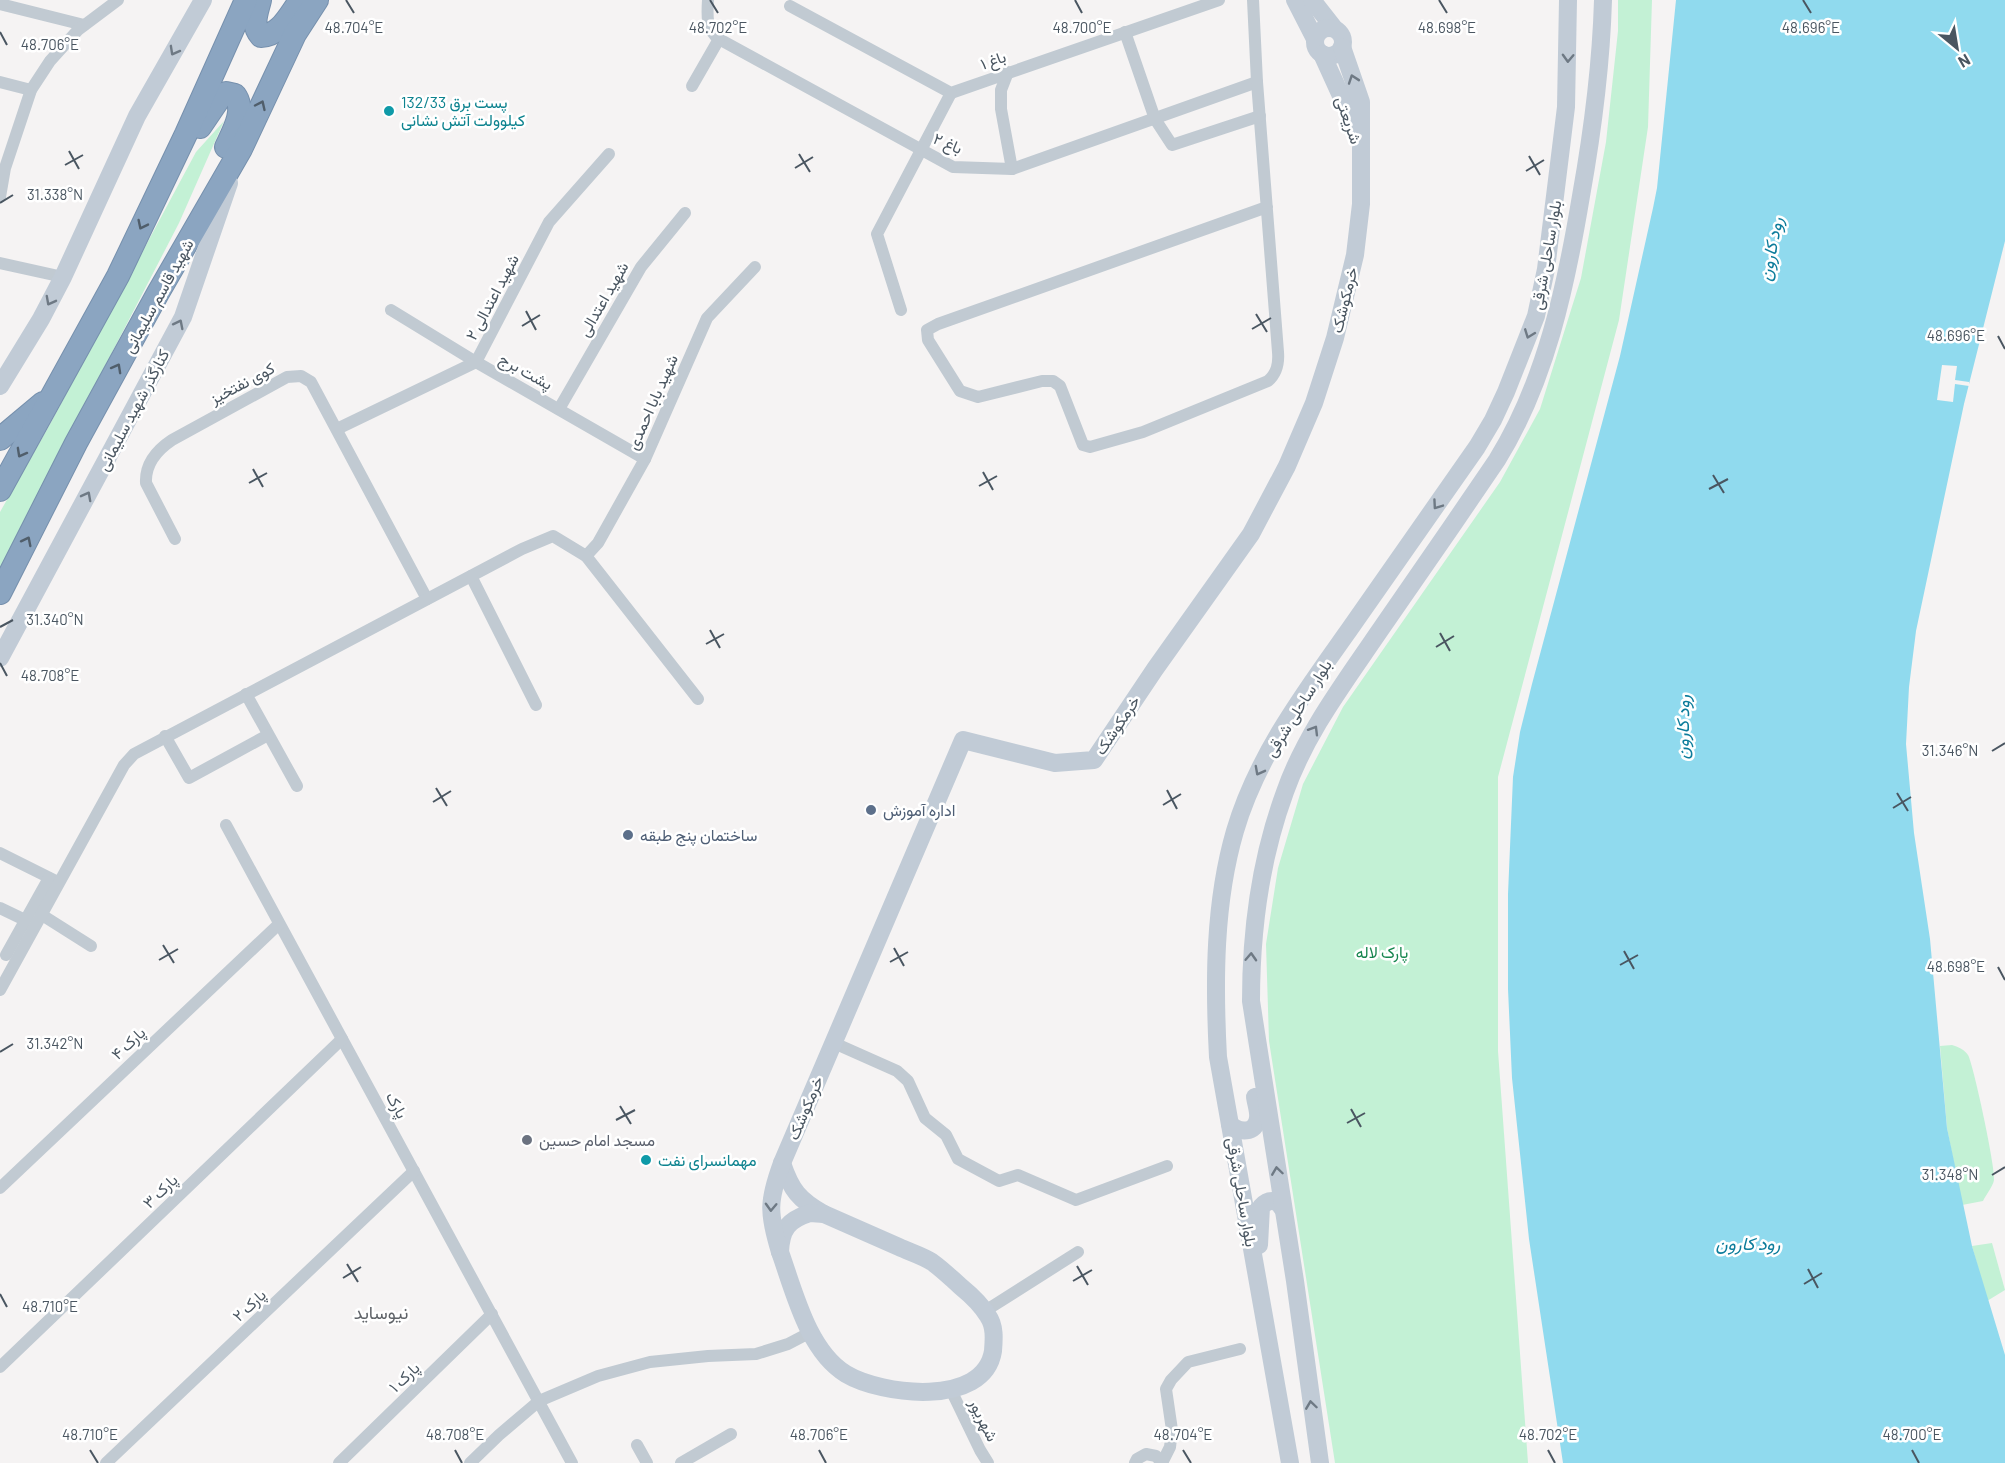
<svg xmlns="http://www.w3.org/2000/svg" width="2005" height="1463" viewBox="0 0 2005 1463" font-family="Barlow,Vazirmatn,sans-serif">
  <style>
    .green { fill: #c3f1d5 }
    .water { fill: #90daee }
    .pier { fill: #f5f3f3 }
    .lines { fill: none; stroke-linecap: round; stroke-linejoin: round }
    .highway-casing { stroke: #7690ad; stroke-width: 24 }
    .street { stroke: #c1cad2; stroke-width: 12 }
    .secondary { stroke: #c1cbd6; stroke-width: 18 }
    .highway { stroke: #8ba5c1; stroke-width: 22 }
    .oneway { stroke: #6e7984 }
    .oneway2 { stroke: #505e6b }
    .ticks { fill: none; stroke: #4a5661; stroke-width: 2 }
    .culture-dot { fill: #0f9aa8; stroke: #fff; stroke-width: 2 }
    .service-dot { fill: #5c6f8a; stroke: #fff; stroke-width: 2 }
    .worship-dot { fill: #6b7280; stroke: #fff; stroke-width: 2 }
    .labels { text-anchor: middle; stroke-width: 5; stroke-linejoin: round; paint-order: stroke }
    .street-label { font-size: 16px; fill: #4a5661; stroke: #fff }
    .culture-label { font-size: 16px; fill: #0d838f; stroke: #fff; text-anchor: start }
    .service-label { font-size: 16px; fill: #4e5e75; stroke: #fff; text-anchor: start }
    .park-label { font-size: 16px; fill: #17864f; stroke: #fff }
    .worship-label { font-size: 16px; fill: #5b616d; stroke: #fff; text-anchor: start }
    .water-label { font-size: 18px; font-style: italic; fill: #0c7c9b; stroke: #fff }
    .neighbourhood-label { font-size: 18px; fill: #5f6368; stroke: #fff }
    .ticks-label { font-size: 15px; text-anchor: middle; fill: #4a5661; stroke: #fff; stroke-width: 5; stroke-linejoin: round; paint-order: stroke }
  </style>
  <rect width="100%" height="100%" fill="#f5f3f3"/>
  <g class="green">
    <path d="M1618,0H1652L1648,127L1619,320L1498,777V1051L1528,1463H1335L1269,1041L1266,944L1278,868L1303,784L1343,707L1500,482L1540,409L1581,278L1606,142L1618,31Z"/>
    <path d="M224,121L179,223L0,569V512L49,426L196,152Z"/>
    <path d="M1952,1045C1958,1047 1964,1049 1968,1055C1973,1063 1996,1169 1994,1180C1993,1186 1986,1195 1983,1201L1962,1205L1947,1128L1940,1046Z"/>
    <path d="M1992,1243L2005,1290L1987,1301L1972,1246Z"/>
  </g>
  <path class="water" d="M1676,0H2005V241L1964,404L1916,631L1909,687L1906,744L1914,833L1930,939L1947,1128L1972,1246L2005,1355V1463H1563L1529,1239L1512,1078L1508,989V894L1513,777L1520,732L1532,684L1620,356L1653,208L1657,188Z"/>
  <path class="pier" d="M1942,365L1957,366L1955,380L1969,382V386L1955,384L1953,402L1937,400Z"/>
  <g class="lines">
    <defs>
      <g id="highway">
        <path d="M260,0C257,13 251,25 261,36C281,35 289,15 300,1"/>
        <path d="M200,127L221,96L226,93L235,95C246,110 233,132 226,147"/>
        <path d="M0,439L43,403"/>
        <path d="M0,490L118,276L186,134L246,0"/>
        <path d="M0,593L76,443L158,293L241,149L295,34L317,0"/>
      </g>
    </defs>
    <use href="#highway" class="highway-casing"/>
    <g class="street">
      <path d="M708,0C707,15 706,30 719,39L953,167L1012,169L1257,82"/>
      <path d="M1253,0L1257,82L1278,352C1279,364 1277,373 1268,381L1143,432L1090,447L1083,445L1060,386L1053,381H1042L978,397L960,391L928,340L927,330L938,324L1267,207"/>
      <path d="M0,4L84,25"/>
      <path d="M790,6L951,93L1219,0"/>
      <path d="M1125,32L1155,119L1172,145L1260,116"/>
      <path d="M1008,72L1001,90V109L1012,169"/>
      <path d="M0,82L31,90"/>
      <path d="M692,86L719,39"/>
      <path d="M0,197L5,168L31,90L50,61L78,30L118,0"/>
      <path d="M0,263L63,277"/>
      <path d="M391,310L476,362L645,459"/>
      <path d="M901,310L877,234L951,93"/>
      <path d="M559,409L641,267L685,213"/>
      <path d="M337,429L476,362L549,222L609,154"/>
      <path d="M175,539L146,483C145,464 157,450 172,440L287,377L301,376L311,382L427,599"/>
      <path d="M586,556L598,543L645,459L707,318L755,267"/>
      <path d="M471,576L536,705"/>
      <path d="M246,694L297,786"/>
      <path d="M165,736L189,778L268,735"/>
      <path d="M226,825L572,1463"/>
      <path d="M0,853L56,881"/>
      <path d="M0,908L25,920"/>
      <path d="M42,915L91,946"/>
      <path d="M6,955L49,878"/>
      <path d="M0,990L124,765L134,754L522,549L553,536L586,556L698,699"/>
      <path d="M834,1043L897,1071L908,1081L925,1118L946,1135L958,1159L999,1181L1018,1175L1076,1200L1167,1166"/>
      <path d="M0,1188L279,924"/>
      <path d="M985,1311L1078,1252"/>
      <path d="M0,1367L342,1039"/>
      <path d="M951,1390L980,1450L988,1463"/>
      <path d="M637,1445L647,1463"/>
      <path d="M106,1463L414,1171"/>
      <path d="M339,1463L492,1314"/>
      <path d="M470,1463L499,1435L539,1401L598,1376L650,1362L708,1356L756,1354L788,1344L809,1333"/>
      <path d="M681,1463L731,1434"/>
      <path d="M1135,1463L1137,1459L1146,1454L1156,1456L1162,1463"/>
      <path d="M1162,1463L1170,1447L1172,1430L1166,1389L1171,1380L1188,1362L1240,1349"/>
    </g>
    <g class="secondary">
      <path d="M1295,0L1315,39"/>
      <path d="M1312,0L1334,28"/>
      <circle cx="1329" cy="42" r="14"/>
      <path d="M1322,54L1347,109L1355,134"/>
      <path d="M0,386L41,319L63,277L137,116L203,0"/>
      <path d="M0,658L183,317L229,183"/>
      <path d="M1230,1124C1238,1133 1256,1134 1258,1118C1259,1112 1256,1104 1255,1097"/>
      <path d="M782,1163C791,1190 799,1200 824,1214"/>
      <path d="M810,1213L824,1214C849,1225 874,1236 899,1247C910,1252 923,1256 932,1262C942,1269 951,1278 960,1286C971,1295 981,1304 988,1316C995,1326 994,1339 993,1351C984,1408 881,1395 846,1374C808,1351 794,1291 780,1252C781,1229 788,1220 810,1213Z"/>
      <path d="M1259,1245L1261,1207C1268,1199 1277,1199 1282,1208"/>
      <path d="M780,1252C768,1213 768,1201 782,1163L963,740L1055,763L1094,760L1155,669L1251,534L1287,466L1314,403L1335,338L1355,255L1361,204V102L1342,47"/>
      <path d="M1290,1463L1218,1057C1214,982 1214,903 1235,831C1257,756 1305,692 1349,630C1392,569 1435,508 1477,447L1493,420L1506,392L1536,316L1546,269L1566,107L1568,0"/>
      <path d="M1320,1463L1295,1281L1251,1001C1251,930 1260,860 1285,792C1305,735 1342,686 1376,636C1417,577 1457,519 1497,460C1546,381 1566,286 1581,196C1593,129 1601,68 1603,0"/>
    </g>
    <use href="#highway" class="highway"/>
  </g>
  <defs><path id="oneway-chevron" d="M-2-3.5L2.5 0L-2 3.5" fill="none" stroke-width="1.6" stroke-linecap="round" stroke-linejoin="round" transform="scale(1.5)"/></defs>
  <g class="oneway">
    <use href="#oneway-chevron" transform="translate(174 51) rotate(119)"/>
    <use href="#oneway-chevron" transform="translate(1568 58) rotate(92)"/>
    <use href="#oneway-chevron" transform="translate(1353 79) rotate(-109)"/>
    <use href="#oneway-chevron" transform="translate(50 301) rotate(118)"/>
    <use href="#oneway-chevron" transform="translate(179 324) rotate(-63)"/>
    <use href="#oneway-chevron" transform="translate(1529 334) rotate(111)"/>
    <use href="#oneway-chevron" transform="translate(87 496) rotate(-62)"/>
    <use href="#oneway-chevron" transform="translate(1437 505) rotate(125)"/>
    <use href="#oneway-chevron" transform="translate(1314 730) rotate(-59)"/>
    <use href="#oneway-chevron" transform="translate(1259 771) rotate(118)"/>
    <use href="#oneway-chevron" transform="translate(1251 957) rotate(-87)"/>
    <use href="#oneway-chevron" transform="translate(1277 1171) rotate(-98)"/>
    <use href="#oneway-chevron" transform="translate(771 1207) rotate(92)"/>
    <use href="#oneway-chevron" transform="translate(1311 1405) rotate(-98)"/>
  </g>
  <g class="oneway2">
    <use href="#oneway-chevron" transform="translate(261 105) rotate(-65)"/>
    <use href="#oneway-chevron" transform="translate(142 225) rotate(116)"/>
    <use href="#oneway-chevron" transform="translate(117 368) rotate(-61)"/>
    <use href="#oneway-chevron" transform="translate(21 453) rotate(119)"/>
    <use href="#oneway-chevron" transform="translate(27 541) rotate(-63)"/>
  </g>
  <path class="ticks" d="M346,0L354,13M710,0L718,13M1075,0L1082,13M1439,0L1447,13M1803,0L1811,13M0,32L7,45M69,151L79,169M799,154L810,172M1529,156L1540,175M65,165L83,155M795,168L813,157M1526,171L1544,160M0,203L13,195M526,311L536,330M1256,314L1267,332M522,326L540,315M1252,329L1271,318M1998,336L2005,349M253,469L263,487M983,472L993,490M1713,475L1724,493M249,483L267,473M979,486L997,476M1709,489L1728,479M0,627L13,620M710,630L720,648M1440,633L1450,651M706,644L724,634M1436,647L1454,636M0,663L7,676M1992,751L2005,743M436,788L447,806M1167,790L1177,809M1897,793L1908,811M433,802L451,791M1163,805L1181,794M1893,808L1911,797M163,945L174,963M894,948L904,966M1624,951L1634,969M159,960L178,949M890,962L908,952M1620,965L1638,955M1998,967L2005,980M0,1052L13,1044M620,1106L631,1124M1351,1109L1361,1127M616,1120L635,1110M1347,1123L1365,1113M1992,1175L2005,1167M347,1264L358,1282M1077,1266L1088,1285M1808,1269L1818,1288M343,1278L361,1267M1073,1281L1092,1270M1804,1284L1822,1273M0,1294L7,1307M90,1450L98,1463M455,1450L462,1463M819,1450L826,1463M1183,1450L1191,1463M1548,1450L1555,1463M1912,1450L1919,1463"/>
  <g class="culture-dot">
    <circle cx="389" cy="111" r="6"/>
    <circle cx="646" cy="1160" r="6"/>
  </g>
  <g class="service-dot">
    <circle cx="871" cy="810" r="6"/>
    <circle cx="628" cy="835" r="6"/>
  </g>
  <circle class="worship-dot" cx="527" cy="1140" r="6"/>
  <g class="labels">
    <g class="street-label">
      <text transform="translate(993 60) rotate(-20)" y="6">باغ ۱</text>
      <text transform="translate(1349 120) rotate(71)" y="6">شریعتی</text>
      <text transform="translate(948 143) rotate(23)" y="6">باغ ۲</text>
      <text transform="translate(1546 255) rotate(-80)" y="6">بلوار ساحلی شرقی</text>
      <text transform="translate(158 296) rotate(-61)" y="6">شهید قاسم سلیمانی</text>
      <text transform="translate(492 297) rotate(-62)" y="6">شهید اعتدالی ۲</text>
      <text transform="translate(603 299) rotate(-60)" y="6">شهید اعتدالی</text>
      <text transform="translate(1344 300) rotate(-76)" y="6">خرمکوشک</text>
      <text transform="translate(526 371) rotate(29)" y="6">پشت برج</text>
      <text transform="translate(242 383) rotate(-28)" y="6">کوی نفتخیز</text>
      <text transform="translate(652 402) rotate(-66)" y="6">شهید بابا احمدی</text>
      <text transform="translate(133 410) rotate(-62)" y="6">کنارگذر شهید سلیمانی</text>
      <text transform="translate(1298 708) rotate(-58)" y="6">بلوار ساحلی شرقی</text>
      <text transform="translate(1117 725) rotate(-56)" y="6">خرمکوشک</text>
      <text transform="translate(128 1043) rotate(-43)" y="6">پارک ۴</text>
      <text transform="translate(397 1105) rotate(61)" y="6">پارک</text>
      <text transform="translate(805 1108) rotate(-67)" y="6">خرمکوشک</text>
      <text transform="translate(160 1191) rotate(-44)" y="6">پارک ۳</text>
      <text transform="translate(1242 1192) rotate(80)" y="6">بلوار ساحلی شرقی</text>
      <text transform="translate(249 1305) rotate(-43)" y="6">پارک ۲</text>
      <text transform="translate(404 1377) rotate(-44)" y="6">پارک ۱</text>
      <text transform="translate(984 1420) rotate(64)" y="6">شهریور</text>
    </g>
    <g class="culture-label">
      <text x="401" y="108">پست برق 132/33<tspan x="401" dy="18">کیلوولت آتش نشانی</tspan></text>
      <text x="658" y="1166">مهمانسرای نفت</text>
    </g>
    <g class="service-label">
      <text x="883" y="816">اداره آموزش</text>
      <text x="640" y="841">ساختمان پنج طبقه</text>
    </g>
    <g class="park-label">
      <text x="1382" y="958">پارک لاله</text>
    </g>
    <g class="worship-label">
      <text x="539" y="1146">مسجد امام حسین</text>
    </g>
    <g class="water-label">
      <text transform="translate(1771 249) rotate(-79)" y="6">رود کارون</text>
      <text transform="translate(1683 727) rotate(-89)" y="6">رود کارون</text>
      <text x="1748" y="1250">رود کارون</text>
    </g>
    <g class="neighbourhood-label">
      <text x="381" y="1319">نیوساید</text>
    </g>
  </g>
  <g class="ticks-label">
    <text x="1082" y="33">48.700°E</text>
    <text x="1811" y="33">48.696°E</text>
    <text x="354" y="33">48.704°E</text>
    <text x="718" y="33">48.702°E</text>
    <text x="1447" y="33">48.698°E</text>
    <text x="50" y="50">48.706°E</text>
    <text x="55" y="200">31.338°N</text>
    <text x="1956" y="341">48.696°E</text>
    <text x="55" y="625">31.340°N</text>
    <text x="50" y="681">48.708°E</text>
    <text x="1950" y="756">31.346°N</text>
    <text x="1956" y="972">48.698°E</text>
    <text x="55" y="1049">31.342°N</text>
    <text x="1950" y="1180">31.348°N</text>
    <text x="50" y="1312">48.710°E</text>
    <text x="90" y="1440">48.710°E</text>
    <text x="455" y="1440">48.708°E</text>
    <text x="819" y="1440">48.706°E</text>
    <text x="1183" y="1440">48.704°E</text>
    <text x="1548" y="1440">48.702°E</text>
    <text x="1912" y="1440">48.700°E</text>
  </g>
  <g transform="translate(1957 48) rotate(150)" stroke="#ffffff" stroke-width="4.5" paint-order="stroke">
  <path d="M0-4.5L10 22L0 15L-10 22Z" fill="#4a5661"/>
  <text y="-9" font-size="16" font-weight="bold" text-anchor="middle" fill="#4a5661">N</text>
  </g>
</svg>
